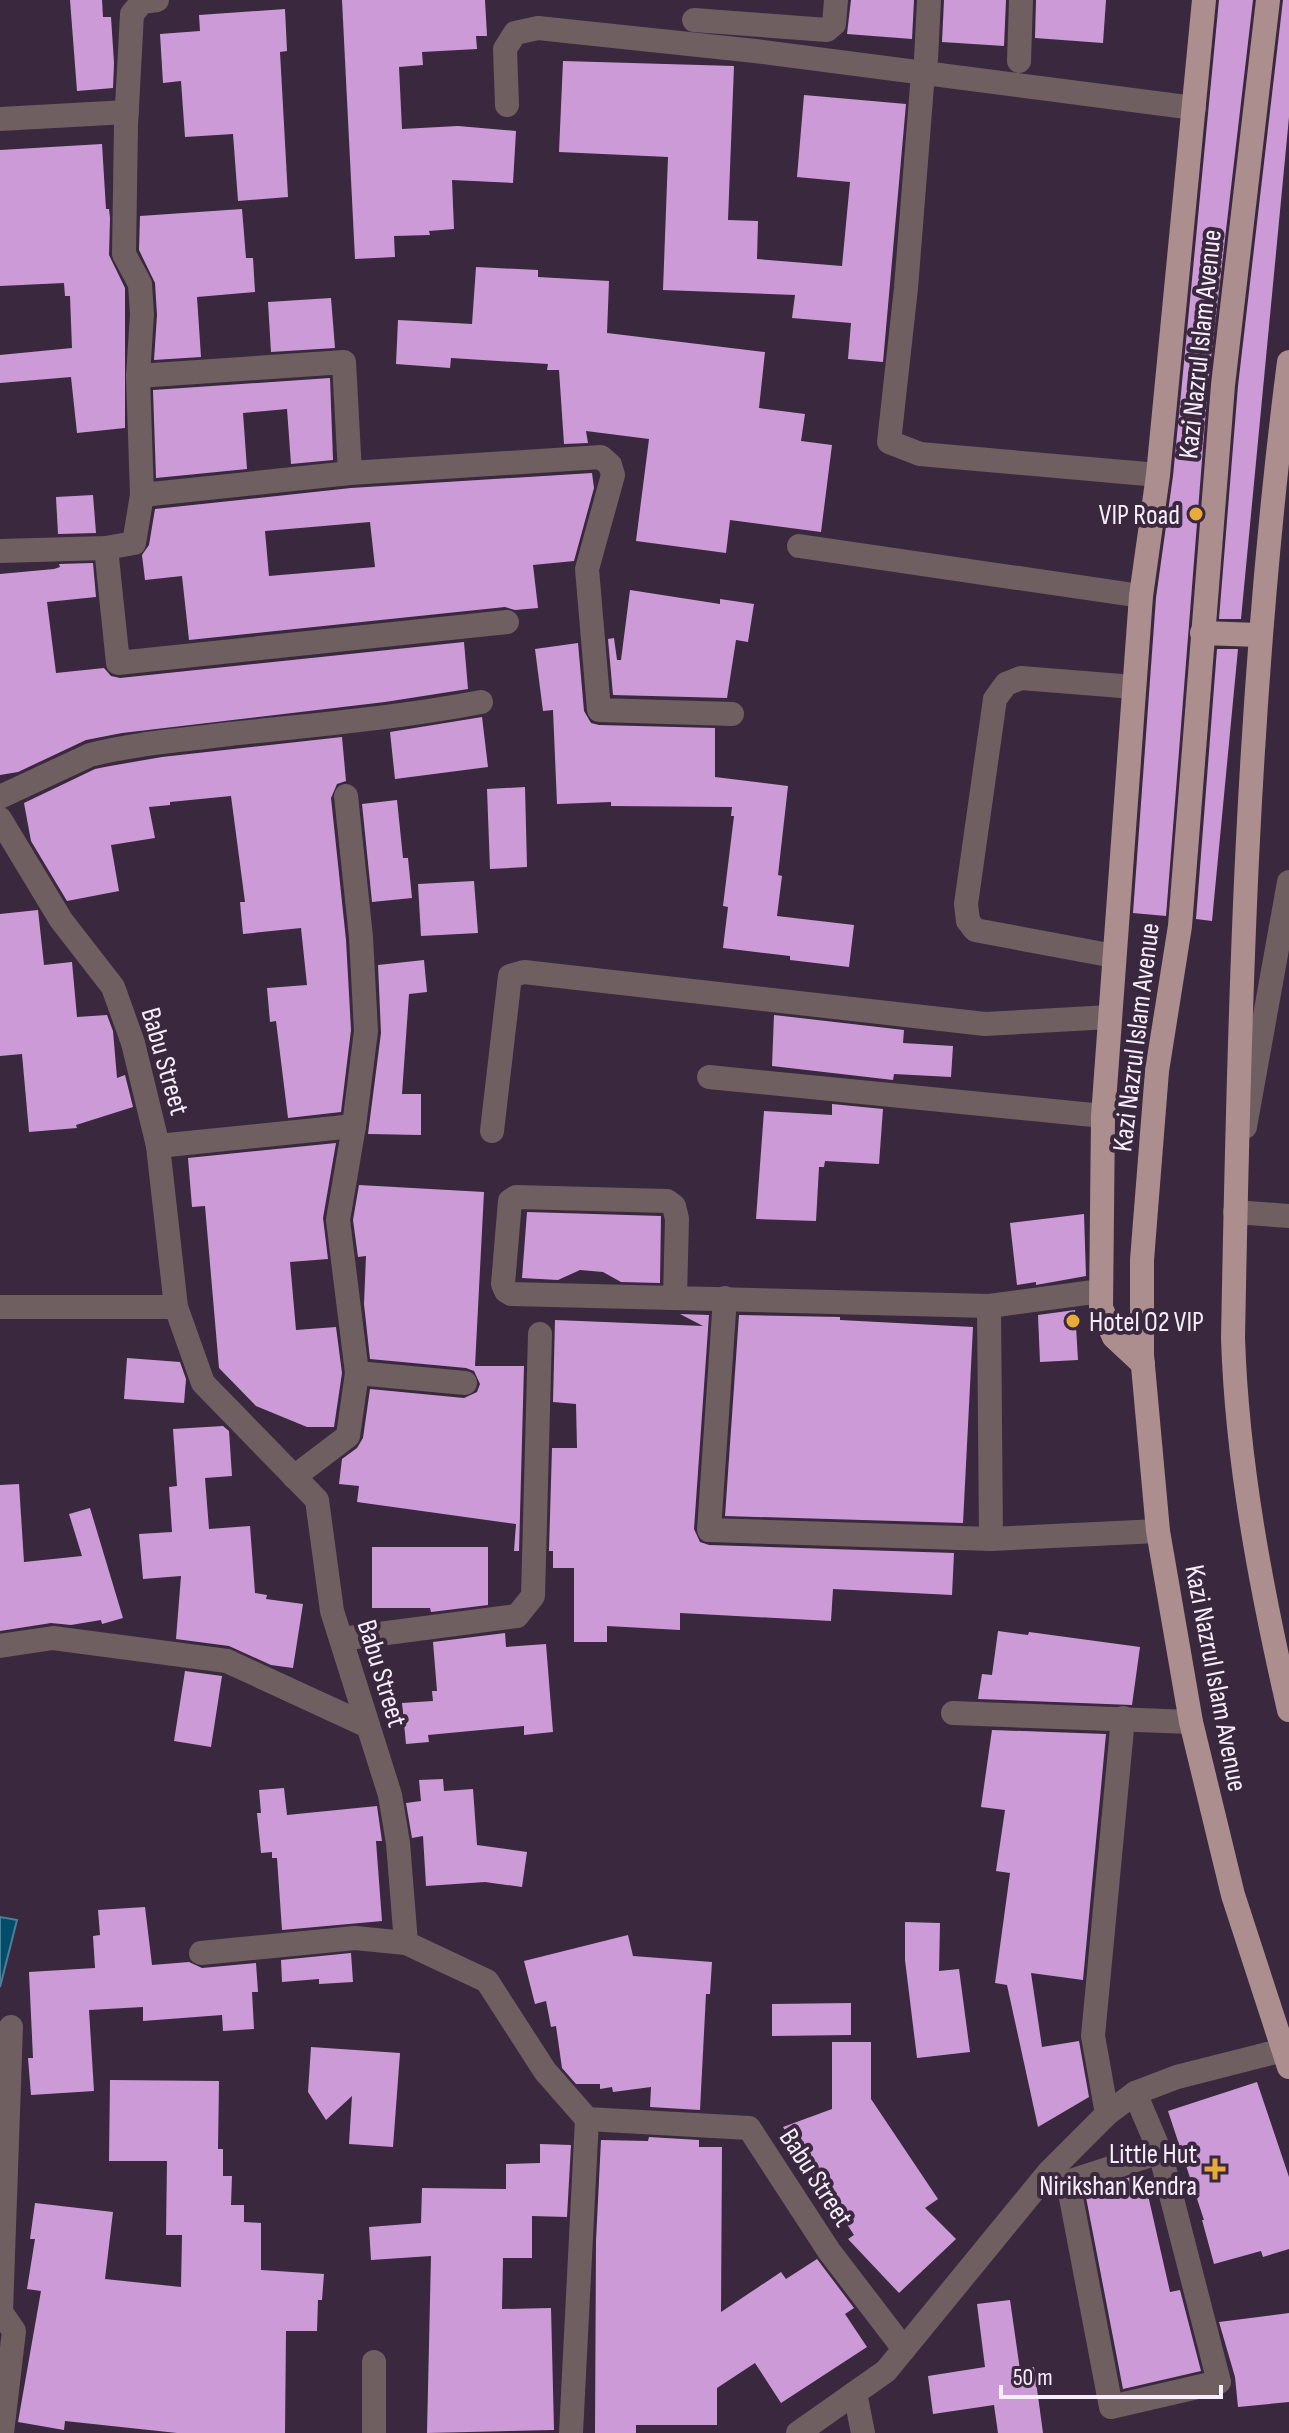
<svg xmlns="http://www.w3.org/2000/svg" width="1289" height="2433" viewBox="0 0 1289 2433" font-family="'Sofia Sans Condensed',sans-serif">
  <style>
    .water { fill: #024e6a; stroke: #4c7e96; stroke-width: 2 }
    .building { fill: #cc9bd7; fill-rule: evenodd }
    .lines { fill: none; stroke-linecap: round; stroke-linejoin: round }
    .minor { stroke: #6f5f60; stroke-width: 24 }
    .major { stroke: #ac8e8f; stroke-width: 24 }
    .poi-dot { fill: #e9ab38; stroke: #3a283e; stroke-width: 3 }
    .labels { text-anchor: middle; stroke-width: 8; stroke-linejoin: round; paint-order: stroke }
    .street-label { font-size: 28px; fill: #f8edfb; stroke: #3a283e }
    .poi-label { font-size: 28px; fill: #f8edfb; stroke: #3a283e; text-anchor: end }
  </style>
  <rect width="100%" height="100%" fill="#3a283e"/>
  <path class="water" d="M0,1917L17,1920L0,1987Z"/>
  <g class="building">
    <path d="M70,0H102L103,17H111L114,63L113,88L77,91Z"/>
    <path d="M342,0H485L487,36H476L477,49L422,52L423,65L399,67L402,129L458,126L516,131L513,183L452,180L454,229L429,231L430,235L394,236L395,257L355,259Z"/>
    <path d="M851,0H914L912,39L847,34Z"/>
    <path d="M944,0H1006L1004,46L942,42Z"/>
    <path d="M1036,0H1106L1103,43L1035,38Z"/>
    <path d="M1219,0H1253L1208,384L1166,916L1133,913L1156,598L1173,476Z"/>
    <path d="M1283,0H1289V117L1241,619H1219L1238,386Z"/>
    <path d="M285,9L287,51L280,52L288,197L238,201L233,134L185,137L181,81L163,83L160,34L200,31L199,15Z"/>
    <path d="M563,61L734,66L728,220L758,221L757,259L842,266L850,182L797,177L804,95L906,104L883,362L848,359L851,323L792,318L795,295L663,290L668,157L559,152Z"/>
    <path d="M102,144L106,209H109L110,218L109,255L125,288V428L77,433L71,377L0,383V355L72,348L70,296H65L64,283L0,286V150Z"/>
    <path d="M242,209L246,258H253L255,292L197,297L201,357L154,360L157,315L155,283L139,250L140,216Z"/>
    <path d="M476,267L538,270V277L609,281L607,333L765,352L759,408L805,414L801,441L832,445L821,532L730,520L726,553L636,541L649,439L586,431L588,443L564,444L559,370H547L548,364L451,358L450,368L396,364L398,320L472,324Z"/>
    <path d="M331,298L335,348L271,352L268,302Z"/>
    <path d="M330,378L333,460L291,464L287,409L243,413L247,469L156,478L153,390Z"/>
    <path d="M592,473L594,488L574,561L533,565L538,608L515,610L505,607L189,640L182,576L145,580L142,555L149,545L155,509L351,488ZM370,522L375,567L269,576L265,531Z"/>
    <path d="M93,495L96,533L58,534L56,497Z"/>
    <path d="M93,563L96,597L47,602L56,673L104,668L111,676L120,678L464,642L468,689L385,702L122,733L86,740L18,772L0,775V574L54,569L60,567L59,564Z"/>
    <path d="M630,590L720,604V599L754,604L748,642L736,640L727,698L613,695L608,639L614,638L617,660H621Z"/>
    <path d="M578,643L584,711L591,723L599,725L715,728V777L788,786L778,875L782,876L777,916L854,925L849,967L790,960V956L723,948L728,907L723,906L734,816H731L732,807L611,806V802L557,804L553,710L543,711L535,649Z"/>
    <path d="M1217,649H1238L1212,921L1196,919Z"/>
    <path d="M482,717L488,767L395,779L390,732Z"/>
    <path d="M342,737L346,781L337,784L331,798L346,940L351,1030L341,1112L288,1118L276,1021L270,1022L267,988L307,985L301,928L243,934L240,902H245L231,796L170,802V805L149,807L155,838L111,845L119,891L67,901L31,841L24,803L95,769L110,766L162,757Z"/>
    <path d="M525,787L527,867L490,869L487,789Z"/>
    <path d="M397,800L403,858H408L412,898L372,902L362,804Z"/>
    <path d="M474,881L478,933L421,936L418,884Z"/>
    <path d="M38,910L44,965L72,962L77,1017L107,1015L113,1031L117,1078L125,1075L133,1107L76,1125L77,1128L29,1132L22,1054L0,1056V914Z"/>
    <path d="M424,960L427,992L409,994L402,1094H421V1135L368,1134L381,1033L378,965Z"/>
    <path d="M774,1015L904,1030L903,1043L953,1046L951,1077L894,1074L893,1080L772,1066Z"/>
    <path d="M832,1104L883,1109L879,1164L825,1161L824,1167H819L816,1221L756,1219L764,1111L832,1115Z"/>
    <path d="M336,1143L323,1218L328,1259L290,1262L296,1330L336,1327L342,1373L334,1427H307L256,1406L219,1368L205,1206L192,1207L188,1158Z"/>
    <path d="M359,1185L484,1192L475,1366H524L519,1551H514L516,1524L357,1502L359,1486L339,1484L342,1459L357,1448L363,1438L370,1389L464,1398L477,1392L480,1384L474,1371L466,1368L370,1359L364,1304L366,1256L358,1257L353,1220Z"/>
    <path d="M527,1212L661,1216L660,1283L621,1282L603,1272L580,1270L558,1280L522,1278Z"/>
    <path d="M1084,1214L1086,1276L1036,1285V1282L1017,1285L1010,1223Z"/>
    <path d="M1075,1310L1078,1360L1040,1362L1038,1315Z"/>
    <path d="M680,1314L709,1315L694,1529L700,1542L709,1545L954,1553L952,1595L833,1589L831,1621L680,1613V1630L607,1626V1642H574V1568H553V1551H549L552,1448H577L576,1404L553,1402L555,1320L703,1326Z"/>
    <path d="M739,1315L840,1317V1320L973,1327L963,1523L725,1516Z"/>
    <path d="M127,1358L180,1362L186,1379L184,1403L124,1399Z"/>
    <path d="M223,1426L229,1431L232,1476L205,1478L209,1529L250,1526L255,1593L267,1595L266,1599L303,1604L293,1668L271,1665L229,1646L176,1639L181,1576L143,1579L139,1534L172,1532L169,1487L177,1486L173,1429Z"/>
    <path d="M19,1484L24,1562L82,1556L69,1514L90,1508L123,1618L102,1624L101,1620L71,1625L51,1623L0,1631V1485Z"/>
    <path d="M372,1547H488V1605L431,1612L430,1608H372Z"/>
    <path d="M998,1631L1028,1635L1029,1632L1140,1647L1132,1705L978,1699L982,1674L992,1675Z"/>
    <path d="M505,1633L506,1647L546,1644L553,1732L524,1735V1726L428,1735L429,1742L406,1744L402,1703L433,1701L432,1691H437L433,1642Z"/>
    <path d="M185,1671L222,1676L211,1747L174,1741Z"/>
    <path d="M992,1730L1106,1734L1083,1980L1031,1973L1042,2047L1079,2041L1089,2097L1038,2127L1007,1985L995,1983L1010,1873L996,1871L1005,1810L981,1807Z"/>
    <path d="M443,1779L444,1791L473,1789L477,1845L527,1852L522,1887L485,1882L426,1886L423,1836L412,1838L406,1803L421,1801L419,1780Z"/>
    <path d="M284,1788L287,1815L377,1806L382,1841H376L382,1921L282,1930L277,1858H272V1852L261,1853L257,1813H261L259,1790Z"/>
    <path d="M145,1907L152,1965L189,1962L202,1968L256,1963L258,1992H252L254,2029L223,2031L222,2015L143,2021V2007L89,2010L94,2091L31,2095L28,2058H33L29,1972L95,1968L93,1936L100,1935L98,1910Z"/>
    <path d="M905,1922L940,1923L939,1971L959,1969L970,2052L917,2058L905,1960Z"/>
    <path d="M628,1935L633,1956L712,1962L710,1994H706L700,2110L650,2107L651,2087L613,2092L612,2087L600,2089V2084H576L562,2068L556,2026L551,2027L546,2001L535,2004L524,1961Z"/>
    <path d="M351,1953L353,1982L319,1984V1979L282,1982L281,1960Z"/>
    <path d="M851,2003V2035L772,2036V2004Z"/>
    <path d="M832,2042H871V2099L938,2199L925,2208L956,2239L899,2293L848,2239L854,2235L783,2127L832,2109Z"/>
    <path d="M311,2047L400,2053L393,2147L349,2144L352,2096L326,2120L308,2092Z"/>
    <path d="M110,2080L219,2081L218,2149H223V2176H232L231,2205H244V2222L261,2223V2270L324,2274L322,2300H318L317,2331H286L285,2433H177L65,2421L64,2430L18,2422L41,2291L27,2289L35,2239H30L35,2203L113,2212L105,2279L181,2287L182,2235H166L167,2161H109Z"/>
    <path d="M1257,2082L1289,2177V2249L1263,2257L1261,2251L1214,2264L1202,2220H1204L1168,2111Z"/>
    <path d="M649,2137L699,2140V2147H722L721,2312L781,2272L786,2279L817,2259L854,2308L845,2314L867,2347L781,2403L755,2363L717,2388V2425H636V2433H595L596,2241L601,2140L648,2141Z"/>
    <path d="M540,2144L571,2145L567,2217L532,2216V2258H503L502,2309L551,2308L554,2430L427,2433L431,2256L371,2260L369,2227L421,2223L422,2188L506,2189V2164L540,2163Z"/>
    <path d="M1143,2173L1170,2292L1180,2290L1201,2371L1123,2389L1085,2192Z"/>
    <path d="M1010,2300L1020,2370L1034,2367L1043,2433H998L994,2405L933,2414L928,2376L985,2367L977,2304Z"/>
    <path d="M1289,2313V2402L1238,2407L1235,2377L1219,2322Z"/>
  </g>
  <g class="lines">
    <g class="minor">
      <path d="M694,20L827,30L834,24L836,0"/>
      <path d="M926,59L929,0"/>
      <path d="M1019,61L1021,0"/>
      <path d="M923,73L906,288L889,442L920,454L1158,475"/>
      <path d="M507,105L505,49L515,33L538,28L755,51L1194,108"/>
      <path d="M0,119L127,112"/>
      <path d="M138,376L344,362L350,473"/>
      <path d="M142,495L350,473L601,457L610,465L613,475L587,569L599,710L732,714"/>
      <path d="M799,546L1141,596"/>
      <path d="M106,548L118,663L507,622"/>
      <path d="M0,551L106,548L134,543L142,495L138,376L142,314L140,284L124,254L126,125L132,14L142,2L157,0"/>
      <path d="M0,797L90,755C136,743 184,740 230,734C314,725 398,718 481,702"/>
      <path d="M0,819L61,920L113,987L133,1043L158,1146L176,1307L203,1383L317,1500L332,1611L390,1795L398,1843L406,1943L487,1981L545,2071L587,2119L749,2128L829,2251L904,2349"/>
      <path d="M1114,956L975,930L968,921L966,904L995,699L1006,684L1021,678L1134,687"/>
      <path d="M709,1077L1103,1116"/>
      <path d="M1245,1127L1289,882"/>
      <path d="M492,1131L510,976L524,972L985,1024L1110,1017"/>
      <path d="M158,1146L354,1126L366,1031L361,937L346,796"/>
      <path d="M1235,1212L1289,1216"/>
      <path d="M675,1298L677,1219L674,1206L667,1201L516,1197L510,1201L503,1284L506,1291L511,1294L989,1306L1101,1291"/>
      <path d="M725,1298L709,1530L991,1539L1158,1531"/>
      <path d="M989,1306L991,1539"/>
      <path d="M0,1307H176"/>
      <path d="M357,1373L465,1383"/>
      <path d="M294,1477L348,1436L357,1373L338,1220L354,1126"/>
      <path d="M341,1639L517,1616L533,1596L540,1334"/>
      <path d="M0,1646L53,1638L227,1661L368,1726"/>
      <path d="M953,1713L1191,1722"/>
      <path d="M201,1953L355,1938L406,1943"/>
      <path d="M1135,2093L1160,2152L1219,2382L1111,2407L1068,2182L1160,2152"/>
      <path d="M1107,2114L1093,2036L1123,1718"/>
      <path d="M374,2362V2433"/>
      <path d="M855,2393L863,2433"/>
      <path d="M2,2433L14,2331L1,2312L11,2027"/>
      <path d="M571,2433L587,2119"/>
      <path d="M798,2433L886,2371L1048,2173L1107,2114L1135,2093L1177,2077L1283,2050"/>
    </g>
    <g class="major">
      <path d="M1268,0L1223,385L1180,926L1157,1071L1142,1260V1355L1158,1531L1191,1722L1233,1895L1289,2067"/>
      <path d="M1289,362C1247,686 1239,1012 1233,1338C1237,1463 1261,1588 1289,1710"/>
      <path d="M1202,633L1259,635"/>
      <path d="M1143,1364L1114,1337L1101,1308L1103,1116L1141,596L1158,475L1204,0"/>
    </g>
  </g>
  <g class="poi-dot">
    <circle cx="1196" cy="514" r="8"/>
    <circle cx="1073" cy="1321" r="8"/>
    <path d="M1211 2157h8v8h8v8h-8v8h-8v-8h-8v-8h8z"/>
  </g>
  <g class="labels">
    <g class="street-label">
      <text transform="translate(1199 344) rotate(-84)" y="10">Kazi Nazrul Islam Avenue</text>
      <text transform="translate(1135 1037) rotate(-83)" y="10">Kazi Nazrul Islam Avenue</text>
      <text transform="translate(166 1061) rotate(74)" y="10">Babu Street</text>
      <text transform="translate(383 1673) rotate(73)" y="10">Babu Street</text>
      <text transform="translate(1217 1678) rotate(79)" y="10">Kazi Nazrul Islam Avenue</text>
      <text transform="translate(817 2177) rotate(57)" y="10">Babu Street</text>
    </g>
    <g class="poi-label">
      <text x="1180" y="524">VIP Road</text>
      <text x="1089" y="1331" text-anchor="start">Hotel O2 VIP</text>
      <text x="1197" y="2163">Little Hut<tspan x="1197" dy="32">Nirikshan Kendra</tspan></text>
    </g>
  </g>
  <path d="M1001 2385v12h220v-12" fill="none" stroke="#f8edfb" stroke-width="4"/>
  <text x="1013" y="2385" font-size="24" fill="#f8edfb" stroke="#3a283e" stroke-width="6" paint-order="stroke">50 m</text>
</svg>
